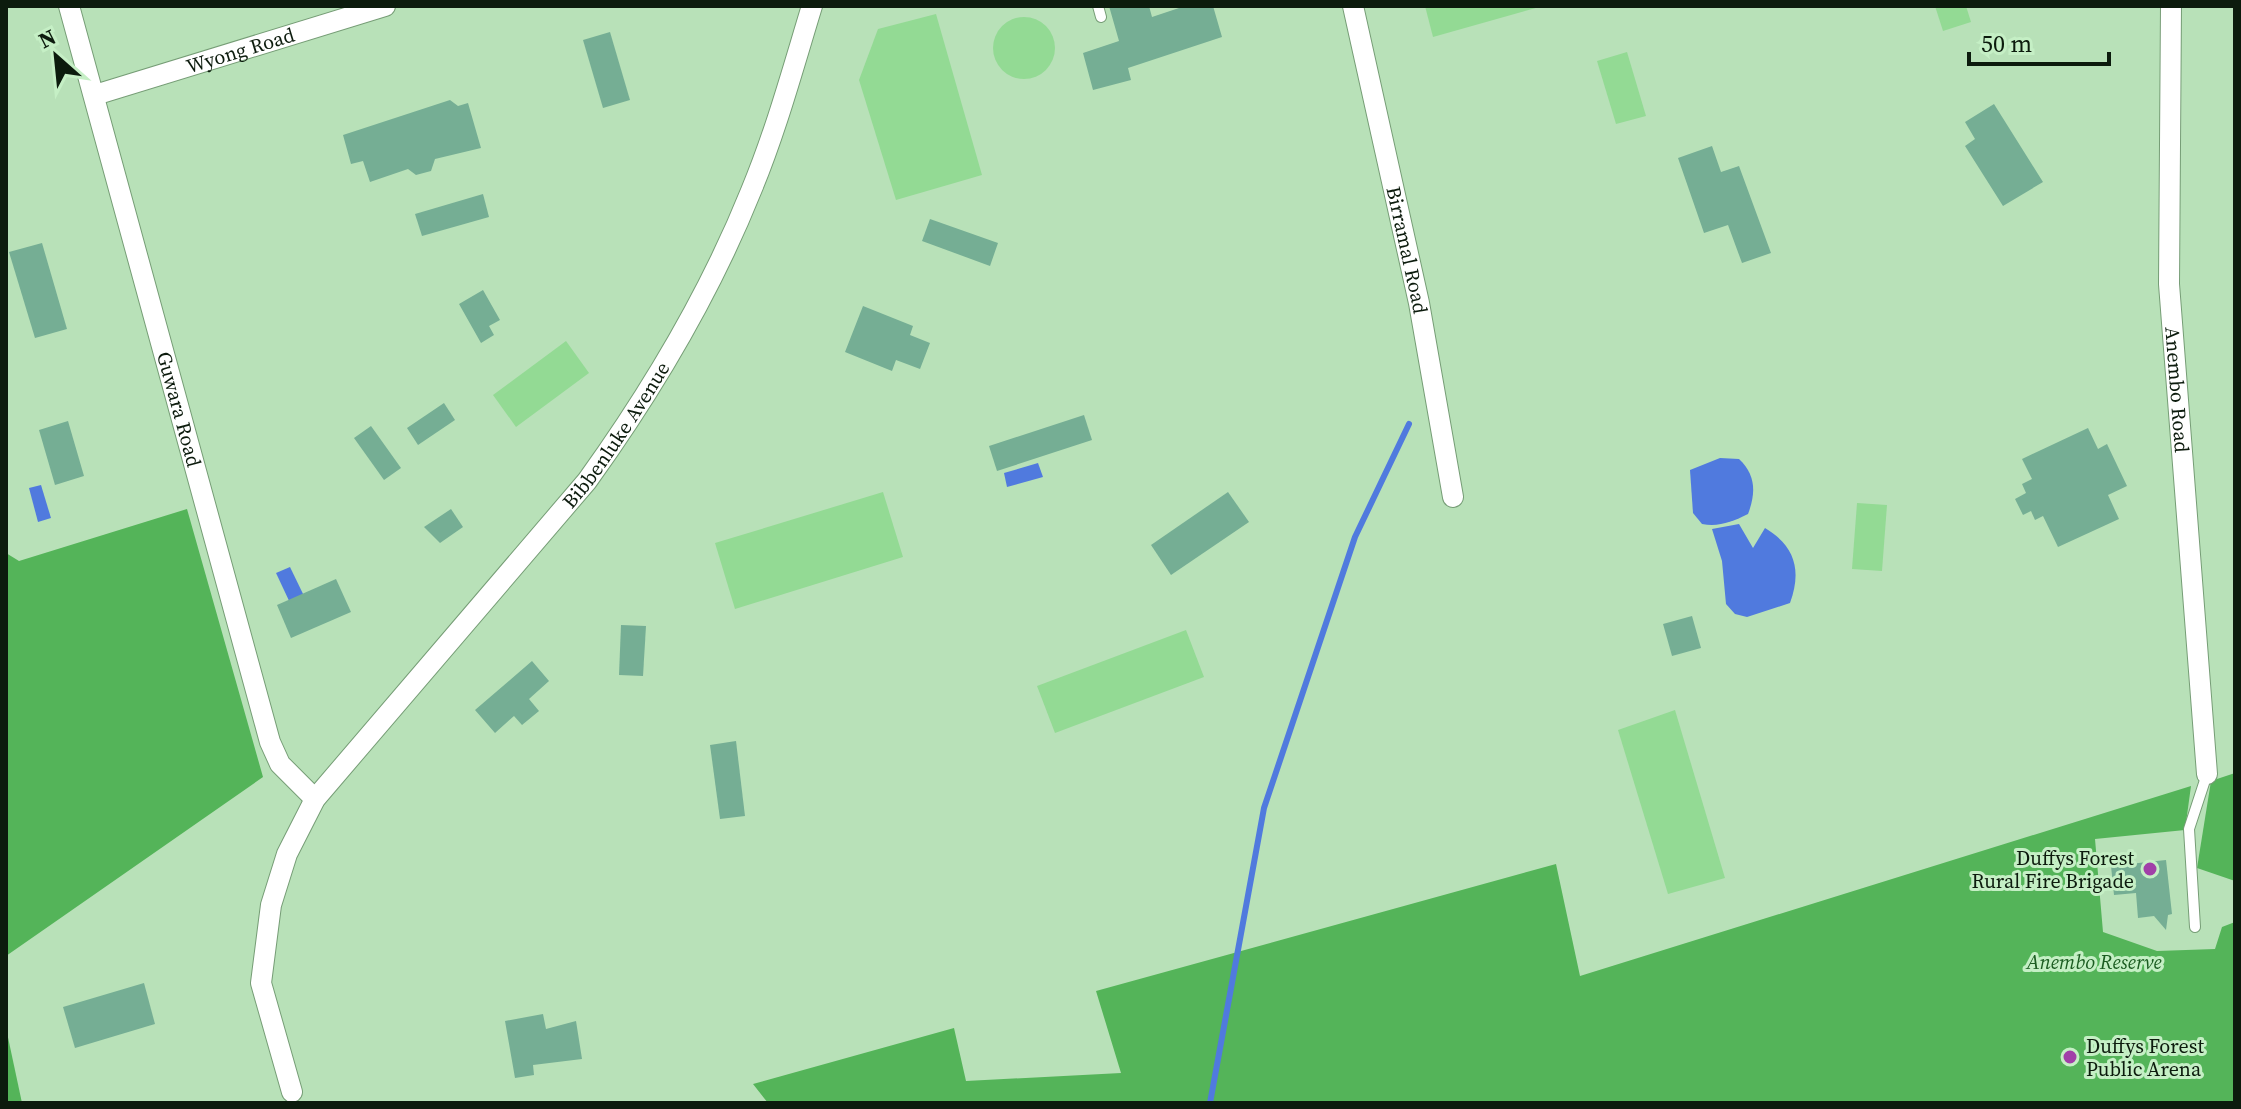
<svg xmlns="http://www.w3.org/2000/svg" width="2241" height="1109" viewBox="0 0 2241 1109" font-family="'Source Serif 4',serif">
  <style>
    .green { fill: #93da94 }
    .forest { fill: #54b459 }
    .water { fill: #507ade }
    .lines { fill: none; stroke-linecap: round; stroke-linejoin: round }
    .stream { stroke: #507ade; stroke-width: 6 }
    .building { fill: #75ae94 }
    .service-casing { stroke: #769d76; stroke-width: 12 }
    .minor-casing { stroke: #769d76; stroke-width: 22 }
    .service { stroke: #fff; stroke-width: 10 }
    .minor { stroke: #fff; stroke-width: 20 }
    .poi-dot { fill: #a140a8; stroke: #c5efc5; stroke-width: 3 }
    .labels { text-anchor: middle; stroke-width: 6; stroke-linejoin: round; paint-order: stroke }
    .street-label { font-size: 20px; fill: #0c1b0d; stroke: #c5efc5 }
    .poi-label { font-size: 20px; fill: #0c1b0d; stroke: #c5efc5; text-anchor: end }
    .park-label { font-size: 20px; font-style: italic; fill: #1b5c21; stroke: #c5efc5 }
  </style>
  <rect width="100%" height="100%" fill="#b8e1b8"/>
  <g class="green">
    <path d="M1425,6H1543L1433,37Z"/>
    <path d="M1935,6H1966L1971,22L1943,31Z"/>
    <path d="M936,14L982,175L896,200L859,80L878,29Z"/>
    <circle cx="1024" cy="48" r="31"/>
    <path d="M1627,52L1646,116L1616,124L1597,61Z"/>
    <path d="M566,341L589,373L516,427L493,395Z"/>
    <path d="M883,492L903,557L735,609L715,543Z"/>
    <path d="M1857,503L1887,505L1882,571L1852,569Z"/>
    <path d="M1186,630L1204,677L1055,733L1037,686Z"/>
    <path d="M1675,710L1725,878L1668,894L1618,730Z"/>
  </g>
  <g class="forest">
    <path d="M187,509L263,777L6,956V553L19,561Z"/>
    <path d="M2235,773V881L2197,868L2211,781Z"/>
    <path d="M2191,786L2185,830L2095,839L2103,932L2157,951L2215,949L2222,927L2235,922V1103H768L753,1084L954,1028L966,1081L1121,1073L1096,991L1556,864L1580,976Z"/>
    <path d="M6,1028L22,1103H6Z"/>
  </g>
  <g class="water">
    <path d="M1720,458L1739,459C1756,475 1756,493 1748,514C1732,522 1719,527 1702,524L1693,513L1690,470Z"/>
    <path d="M1038,463L1043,477L1007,487L1004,473Z"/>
    <path d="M41,485L51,518L38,522L29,488Z"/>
    <path d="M1739,524L1753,548L1765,528C1795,546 1802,570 1790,603L1747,617L1735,614L1726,604L1722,561L1712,529Z"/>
    <path d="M290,567L305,598L291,605L276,573Z"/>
  </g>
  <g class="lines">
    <path class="stream" d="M1210,1103L1264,808L1355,537L1409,424"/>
  </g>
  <g class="building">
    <path d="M1109,6H1149L1152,17L1185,6H1213L1222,37L1128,68L1131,80L1093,90L1083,53L1119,41Z"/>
    <path d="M610,32L630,100L603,108L583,40Z"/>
    <path d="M450,100L458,106L468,103L481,148L435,159L431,171L416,175L408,169L370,182L363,161L351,164L343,135Z"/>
    <path d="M1994,104L2043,182L2003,206L1965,146L1975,139L1965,122Z"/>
    <path d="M1712,146L1721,172L1739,166L1771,253L1742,263L1728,225L1704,233L1678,158Z"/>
    <path d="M483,194L489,217L422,236L415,214Z"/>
    <path d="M930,219L998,243L990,266L922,241Z"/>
    <path d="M42,243L67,329L35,338L9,252Z"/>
    <path d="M483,290L500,320L489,326L494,335L481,343L459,304Z"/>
    <path d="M863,306L913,326L910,335L930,343L920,369L896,360L892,371L845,352Z"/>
    <path d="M444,403L455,420L418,445L407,428Z"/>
    <path d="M1084,415L1092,440L997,471L989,446Z"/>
    <path d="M68,421L84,476L55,485L39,430Z"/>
    <path d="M371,426L401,468L384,480L354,438Z"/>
    <path d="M2088,428L2098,449L2107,444L2127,486L2108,495L2119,519L2058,547L2043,516L2035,520L2031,511L2023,515L2015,499L2026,493L2022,484L2032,479L2022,459Z"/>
    <path d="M1228,492L1249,522L1171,575L1151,545Z"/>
    <path d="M451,509L463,527L440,543L424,527Z"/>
    <path d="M336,579L351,612L291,638L277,605Z"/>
    <path d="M1692,616L1701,648L1672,656L1663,624Z"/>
    <path d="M621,625L646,626L643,676L619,675Z"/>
    <path d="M532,661L549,681L529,699L539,711L522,725L514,716L495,733L475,710Z"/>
    <path d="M736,741L745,816L720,819L710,745Z"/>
    <path d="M2166,860L2172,914L2168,915L2166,930L2154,916L2138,918L2136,893L2114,895L2111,866Z"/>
    <path d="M144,983L155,1024L75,1048L63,1007Z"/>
    <path d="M543,1014L546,1029L576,1021L582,1059L533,1065L534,1075L515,1078L505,1021Z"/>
  </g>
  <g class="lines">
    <defs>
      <g id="service">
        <path d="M1098,6L1101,17"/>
        <path d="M2195,927L2189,829L2207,774"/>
      </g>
      <g id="minor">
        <path id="s1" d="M69,6L270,742L280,764L315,799"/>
        <path id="s2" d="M1353,6L1419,303L1453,497"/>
        <path id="s3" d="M2171,6L2169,284L2207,774"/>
        <path id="s4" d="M95,95L385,6"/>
        <path id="s5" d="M292,1092L261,983L271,905L287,854L315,799L587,481C651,392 710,293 751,191C776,131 793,68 812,6"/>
      </g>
    </defs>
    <use href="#service" class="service-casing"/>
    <use href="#minor" class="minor-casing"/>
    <use href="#service" class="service"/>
    <use href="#minor" class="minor"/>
  </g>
  <g class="poi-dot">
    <circle cx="2150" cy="869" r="8"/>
    <circle cx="2070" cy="1057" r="8"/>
  </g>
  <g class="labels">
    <g class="street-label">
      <text dy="7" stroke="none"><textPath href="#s4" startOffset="152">Wyong Road</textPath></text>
      <text dy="7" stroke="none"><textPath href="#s2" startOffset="250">Birramal Road</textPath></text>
      <text dy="7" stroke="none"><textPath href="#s3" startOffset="384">Anembo Road</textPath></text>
      <text dy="7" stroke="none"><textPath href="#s1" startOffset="418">Guwara Road</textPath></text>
      <text dy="7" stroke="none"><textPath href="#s5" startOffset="780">Bibbenluke Avenue</textPath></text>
    </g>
    <g class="poi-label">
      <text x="2134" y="865">Duffys Forest<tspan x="2134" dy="23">Rural Fire Brigade</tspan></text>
      <text x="2086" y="1053" text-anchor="start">Duffys Forest<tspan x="2086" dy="23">Public Arena</tspan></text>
    </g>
    <g class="park-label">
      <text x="2094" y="969">Anembo Reserve</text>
    </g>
  </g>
  <rect width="2241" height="1109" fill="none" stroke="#0c1b0d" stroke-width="16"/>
  <g transform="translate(56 56) rotate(333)" stroke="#c5efc5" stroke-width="6" paint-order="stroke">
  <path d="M0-6L14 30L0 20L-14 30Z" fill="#0c1b0d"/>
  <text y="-12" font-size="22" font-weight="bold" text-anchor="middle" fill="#0c1b0d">N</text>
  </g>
  <path d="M1969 52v12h140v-12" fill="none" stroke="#0c1b0d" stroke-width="4"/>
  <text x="1981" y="52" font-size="24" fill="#0c1b0d" stroke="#c5efc5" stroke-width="6" paint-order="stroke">50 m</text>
</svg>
